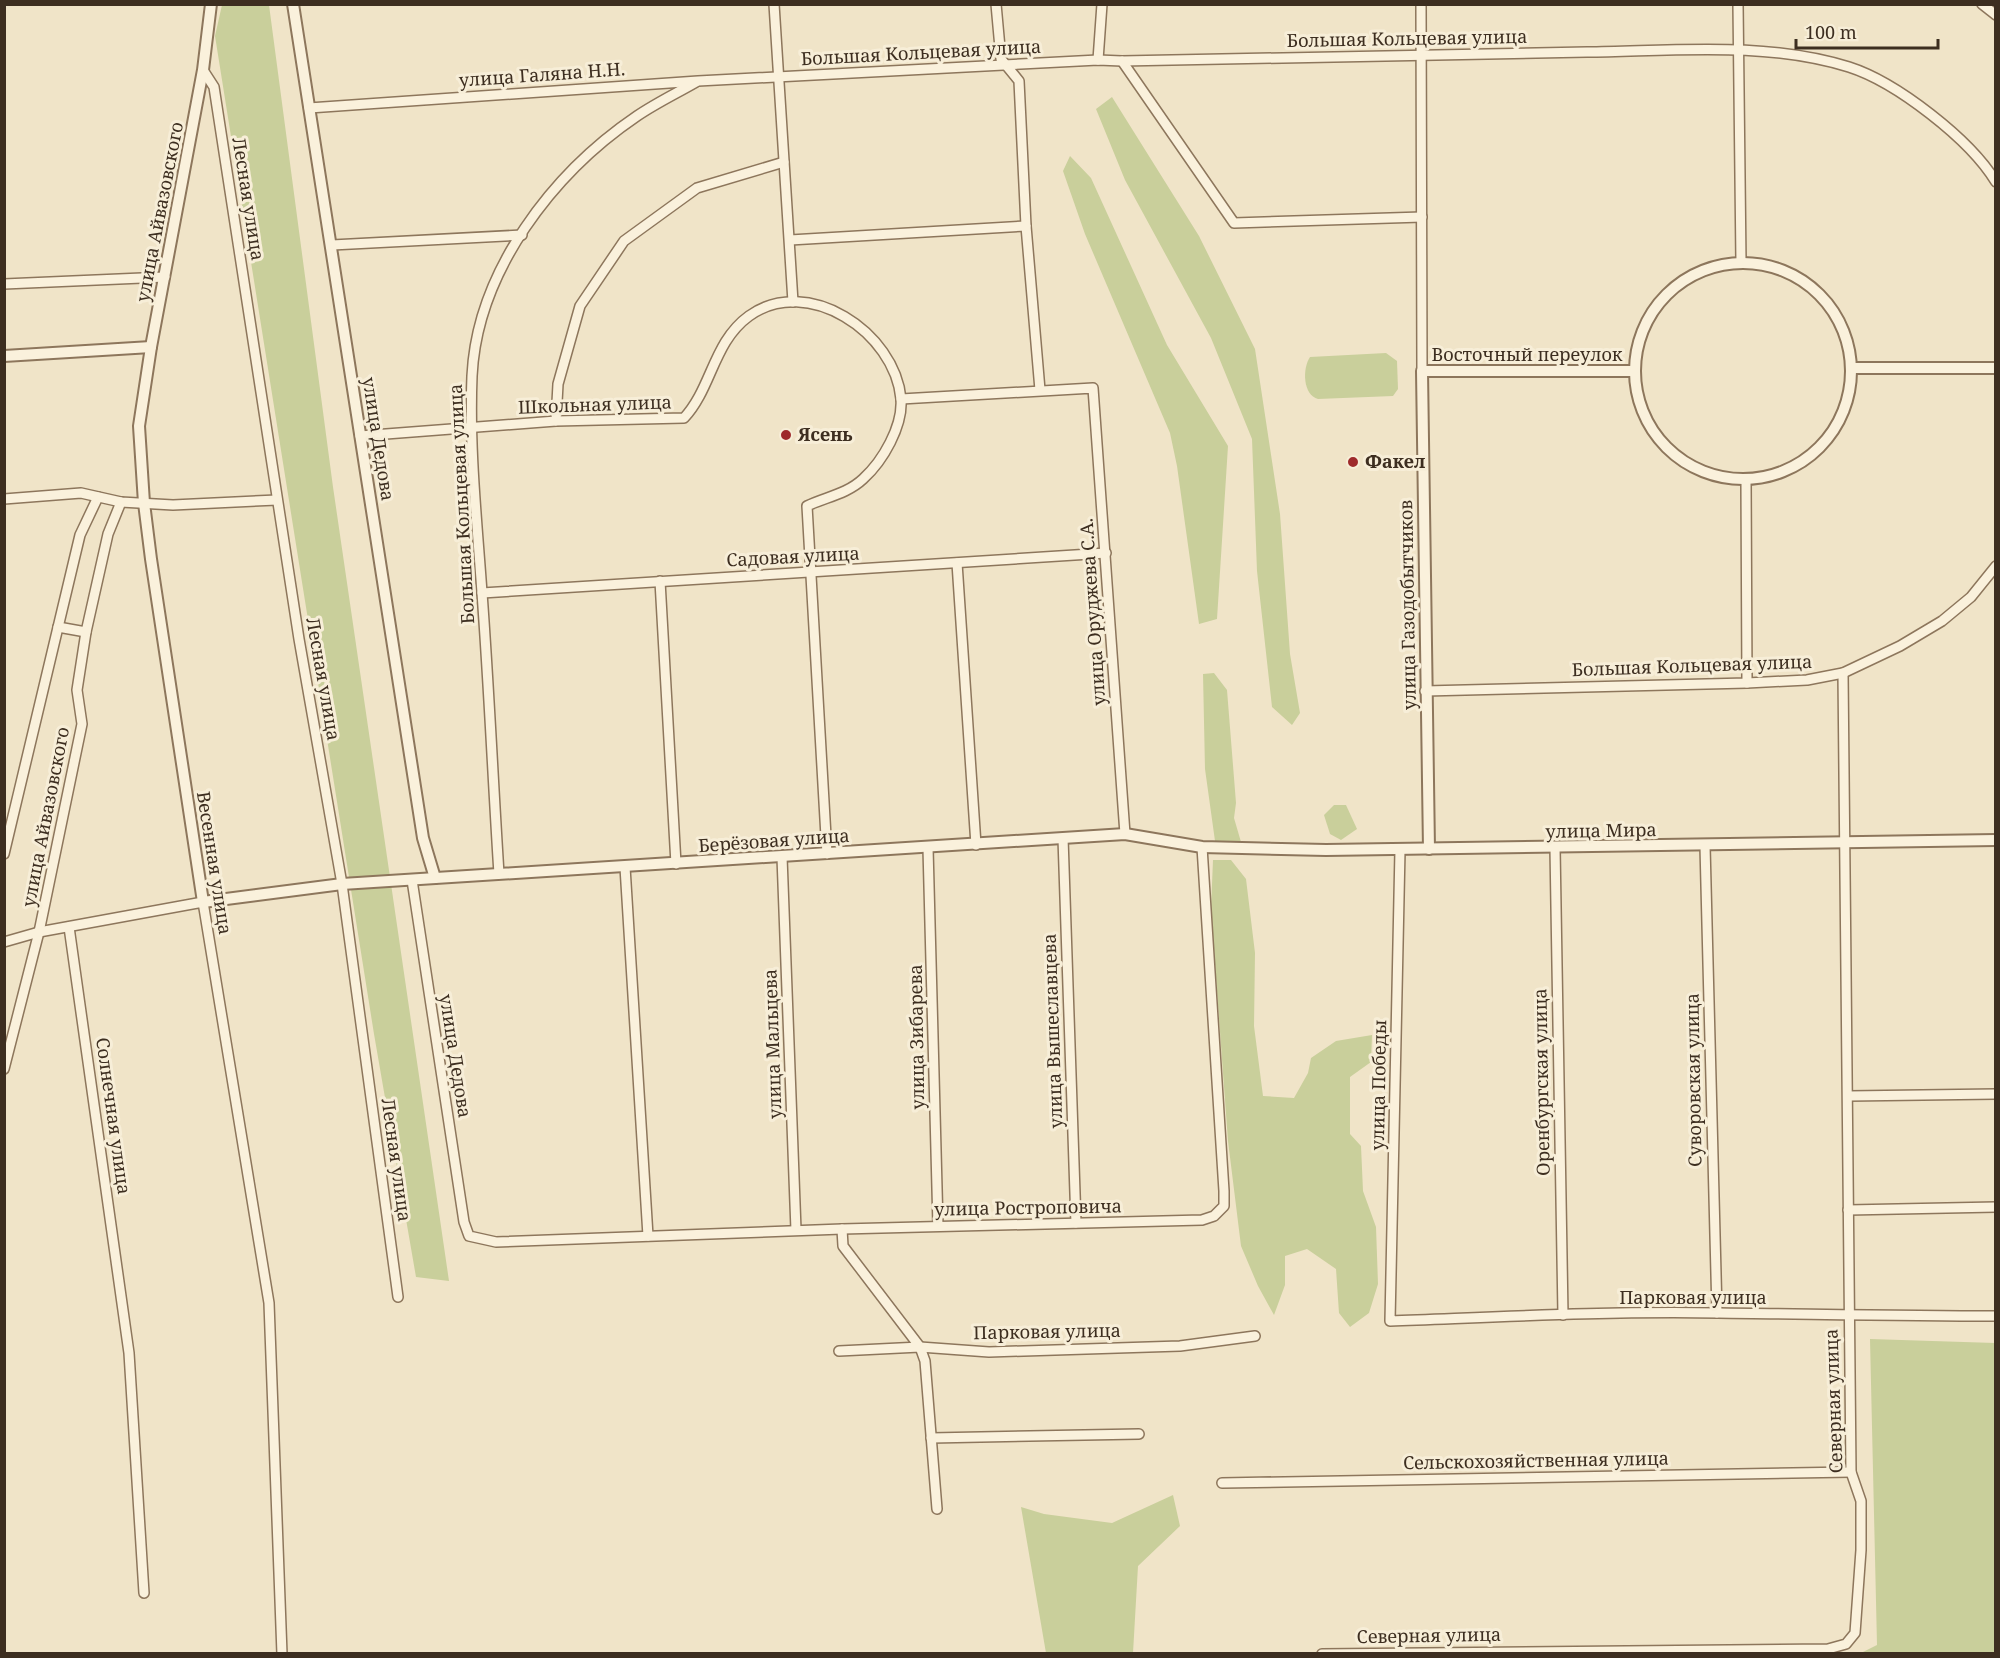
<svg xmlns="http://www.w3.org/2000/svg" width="2000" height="1658" viewBox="0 0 2000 1658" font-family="'Noto Serif',serif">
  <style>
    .green { fill: #c9cf9b }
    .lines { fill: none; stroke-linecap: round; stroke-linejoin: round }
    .minor-casing { stroke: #8d765c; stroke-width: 12 }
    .tertiary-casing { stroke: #8d765c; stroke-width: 14 }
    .minor { stroke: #faf1dc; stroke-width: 9 }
    .tertiary { stroke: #faf1dc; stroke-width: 10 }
    .poi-dot { fill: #9e2a2b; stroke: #f7eed8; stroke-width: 2 }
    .labels { text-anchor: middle; stroke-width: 6; stroke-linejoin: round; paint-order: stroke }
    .street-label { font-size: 18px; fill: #3d2e20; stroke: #f7eed8 }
    .poi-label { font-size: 18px; font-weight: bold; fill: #3d2e20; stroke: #f7eed8; text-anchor: start }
  </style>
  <rect width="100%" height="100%" fill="#f0e4c8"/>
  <g class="green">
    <path d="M222,5H269L333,487L449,1281L416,1277L374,1034L215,36Z"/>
    <path d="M1112,97L1199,236L1255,349L1280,514L1290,654L1300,713L1292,725L1272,707L1257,571L1252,439L1211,338L1125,180L1096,109Z"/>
    <path d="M1070,156L1091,178L1167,345L1228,446L1217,619L1199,624L1177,466L1170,433L1085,234L1063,171Z"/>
    <path d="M1386,353L1397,361L1398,389L1393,396L1318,399C1303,395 1302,369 1310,357Z"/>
    <path d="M1214,673L1227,690L1236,803L1234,818L1241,842L1215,841L1205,769L1203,674Z"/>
    <path d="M1334,805H1346L1357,829L1341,840L1330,834L1324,815Z"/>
    <path d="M1213,860H1231L1246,879L1255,953L1254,1026L1263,1096L1294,1098L1308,1073L1311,1058L1336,1041L1372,1035L1371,1062L1350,1077V1134L1361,1146L1363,1191L1376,1227L1378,1284L1369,1313L1350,1327L1339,1313L1336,1269L1307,1249L1285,1256V1285L1274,1315L1258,1286L1241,1246L1228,1141L1211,909Z"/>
    <path d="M1870,1339L1995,1343V1653H1861L1877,1645Z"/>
    <path d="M1173,1495L1180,1526L1138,1566L1133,1653H1046L1021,1507L1044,1514L1112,1523Z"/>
  </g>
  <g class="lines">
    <defs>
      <g id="minor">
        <path d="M774,4L793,302"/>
        <path d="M996,4L1001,59L1019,81L1026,226L1040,390"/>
        <path d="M1421,4L1422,371"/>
        <path d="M1738,4L1741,262"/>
        <path d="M1982,4L1996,15"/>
        <path d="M1098,60L1102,4"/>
        <path d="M1122,61L1234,223L1422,217"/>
        <path d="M203,70L214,87L299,639L342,884L398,1297"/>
        <path d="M309,108L698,81L1098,60L1122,61C1277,57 1432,54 1587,52C1673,51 1766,41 1849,67C1896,82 1970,139 1996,182"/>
        <path d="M790,240L1026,226"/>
        <path d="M332,245L522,235"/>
        <path d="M4,284L165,277"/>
        <path d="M901,399L1093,388L1125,834"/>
        <path d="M556,421L558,384L580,306L624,241L697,188L784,162"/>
        <path d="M360,436L556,421L684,418C712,388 713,342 749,316C807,274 895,332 901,399C903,426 883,461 863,479C847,494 826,497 807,506L827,854"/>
        <path d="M1746,480L1747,683"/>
        <path d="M4,499L81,493L121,502L173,505L277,500"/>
        <path d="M957,563L976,845"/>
        <path d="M660,581L676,864"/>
        <path d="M482,593L1106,553"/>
        <path d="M58,627L86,632"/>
        <path d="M1425,691L1747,683L1807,680L1843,673L1900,646L1942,621L1971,597L1996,566"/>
        <path d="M1063,838L1076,1223"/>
        <path d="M1705,846L1717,1313"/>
        <path d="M928,848L938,1226"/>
        <path d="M1555,848L1563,1315"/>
        <path d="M1400,850L1390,1321C1499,1317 1609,1311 1718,1313C1811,1314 1903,1316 1996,1316"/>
        <path d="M4,854L80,535L98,497"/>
        <path d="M782,857L796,1230"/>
        <path d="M625,867L648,1236"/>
        <path d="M499,874C493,781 489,687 482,593C477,521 469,448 472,376C477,271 553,173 637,116C656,103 677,93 696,82"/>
        <path d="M412,880L464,1222L469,1236L496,1242L842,1229L1202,1220L1214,1216L1224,1206V1191L1202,847"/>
        <path d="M69,927L129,1353L144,1593"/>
        <path d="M4,942L39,932L203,902L269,1303L282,1654"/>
        <path d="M4,1069L39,932L82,724L77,690L86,632L108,534L121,502"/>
        <path d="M1849,1096L1996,1094"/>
        <path d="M1848,1210L1996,1207"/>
        <path d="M842,1229L843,1246L920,1347L925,1361L937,1509"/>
        <path d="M839,1351L920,1347L989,1352L1180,1346L1255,1336"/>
        <path d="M931,1438L1139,1434"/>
        <path d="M1222,1483L1851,1472"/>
        <path d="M1322,1654L1828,1649L1846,1644L1855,1633L1861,1550V1501L1851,1472L1843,673"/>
      </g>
      <g id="tertiary">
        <path d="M211,4L203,70L151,347L139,426L144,503L151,559L203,902L342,884L1125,834L1202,847L1326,850L1996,840"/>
        <path d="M293,4L423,838L435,878"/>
        <circle cx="1743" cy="371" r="108"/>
        <path d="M4,356L151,347"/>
        <path d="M1853,368H1996"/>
        <path d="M1429,849L1422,371H1633"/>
      </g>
    </defs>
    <use href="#minor" class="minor-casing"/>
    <use href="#tertiary" class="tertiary-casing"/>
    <use href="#minor" class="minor"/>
    <use href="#tertiary" class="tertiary"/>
  </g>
  <g class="poi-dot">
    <circle cx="786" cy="435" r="6"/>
    <circle cx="1353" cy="462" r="6"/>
  </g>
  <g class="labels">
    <g class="street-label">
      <text transform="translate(1407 39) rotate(-1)" y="6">Большая Кольцевая улица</text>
      <text transform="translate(921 53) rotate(-3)" y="6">Большая Кольцевая улица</text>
      <text transform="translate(542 75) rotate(-4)" y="6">улица Галяна Н.Н.</text>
      <text transform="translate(248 199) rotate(81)" y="6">Лесная улица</text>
      <text transform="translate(160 212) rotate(-79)" y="6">улица Айвазовского</text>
      <text x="1527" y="361">Восточный переулок</text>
      <text transform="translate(595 405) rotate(-2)" y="6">Школьная улица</text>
      <text transform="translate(378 439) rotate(81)" y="6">улица Дедова</text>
      <text transform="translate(462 504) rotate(-93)" y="6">Большая Кольцевая улица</text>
      <text transform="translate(793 557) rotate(-3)" y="6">Садовая улица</text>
      <text transform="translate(1408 605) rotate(-91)" y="6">улица Газодобытчиков</text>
      <text transform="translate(1093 612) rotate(-94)" y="6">улица Оруджева С.А.</text>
      <text transform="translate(1692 666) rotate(-2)" y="6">Большая Кольцевая улица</text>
      <text transform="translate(323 679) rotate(80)" y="6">Лесная улица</text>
      <text transform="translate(46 817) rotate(-79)" y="6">улица Айвазовского</text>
      <text transform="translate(1601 831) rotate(-1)" y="6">улица Мира</text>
      <text transform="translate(774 841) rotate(-4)" y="6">Берёзовая улица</text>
      <text transform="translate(214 863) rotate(81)" y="6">Весенная улица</text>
      <text transform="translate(1053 1031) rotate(-92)" y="6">улица Вышеславцева</text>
      <text transform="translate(917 1037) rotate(-91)" y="6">улица Зибарева</text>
      <text transform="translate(773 1044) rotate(-92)" y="6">улица Мальцева</text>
      <text transform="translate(455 1056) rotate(81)" y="6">улица Дедова</text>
      <text transform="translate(1694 1080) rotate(-91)" y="6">Суворовская улица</text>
      <text transform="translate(1542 1082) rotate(-91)" y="6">Оренбургская улица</text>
      <text transform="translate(1379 1085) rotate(-89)" y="6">улица Победы</text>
      <text transform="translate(113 1116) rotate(82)" y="6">Солнечная улица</text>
      <text transform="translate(396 1160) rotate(82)" y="6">Лесная улица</text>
      <text transform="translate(1028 1208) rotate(-1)" y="6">улица Ростроповича</text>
      <text x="1693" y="1304">Парковая улица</text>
      <text transform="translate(1047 1332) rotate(-1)" y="6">Парковая улица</text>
      <text transform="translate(1834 1401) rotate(-92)" y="6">Северная улица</text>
      <text transform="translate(1536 1461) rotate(-1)" y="6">Сельскохозяйственная улица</text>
      <text transform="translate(1429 1636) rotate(-1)" y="6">Северная улица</text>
    </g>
    <g class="poi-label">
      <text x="798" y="441">Ясень</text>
      <text x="1365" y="468">Факел</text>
    </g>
  </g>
  <rect width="2000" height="1658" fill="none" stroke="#3d2e20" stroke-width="12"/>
  <path d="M1796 39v9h142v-9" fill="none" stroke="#3d2e20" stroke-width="3"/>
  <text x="1805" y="39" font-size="18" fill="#3d2e20" stroke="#f7eed8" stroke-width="4.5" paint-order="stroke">100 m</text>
</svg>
